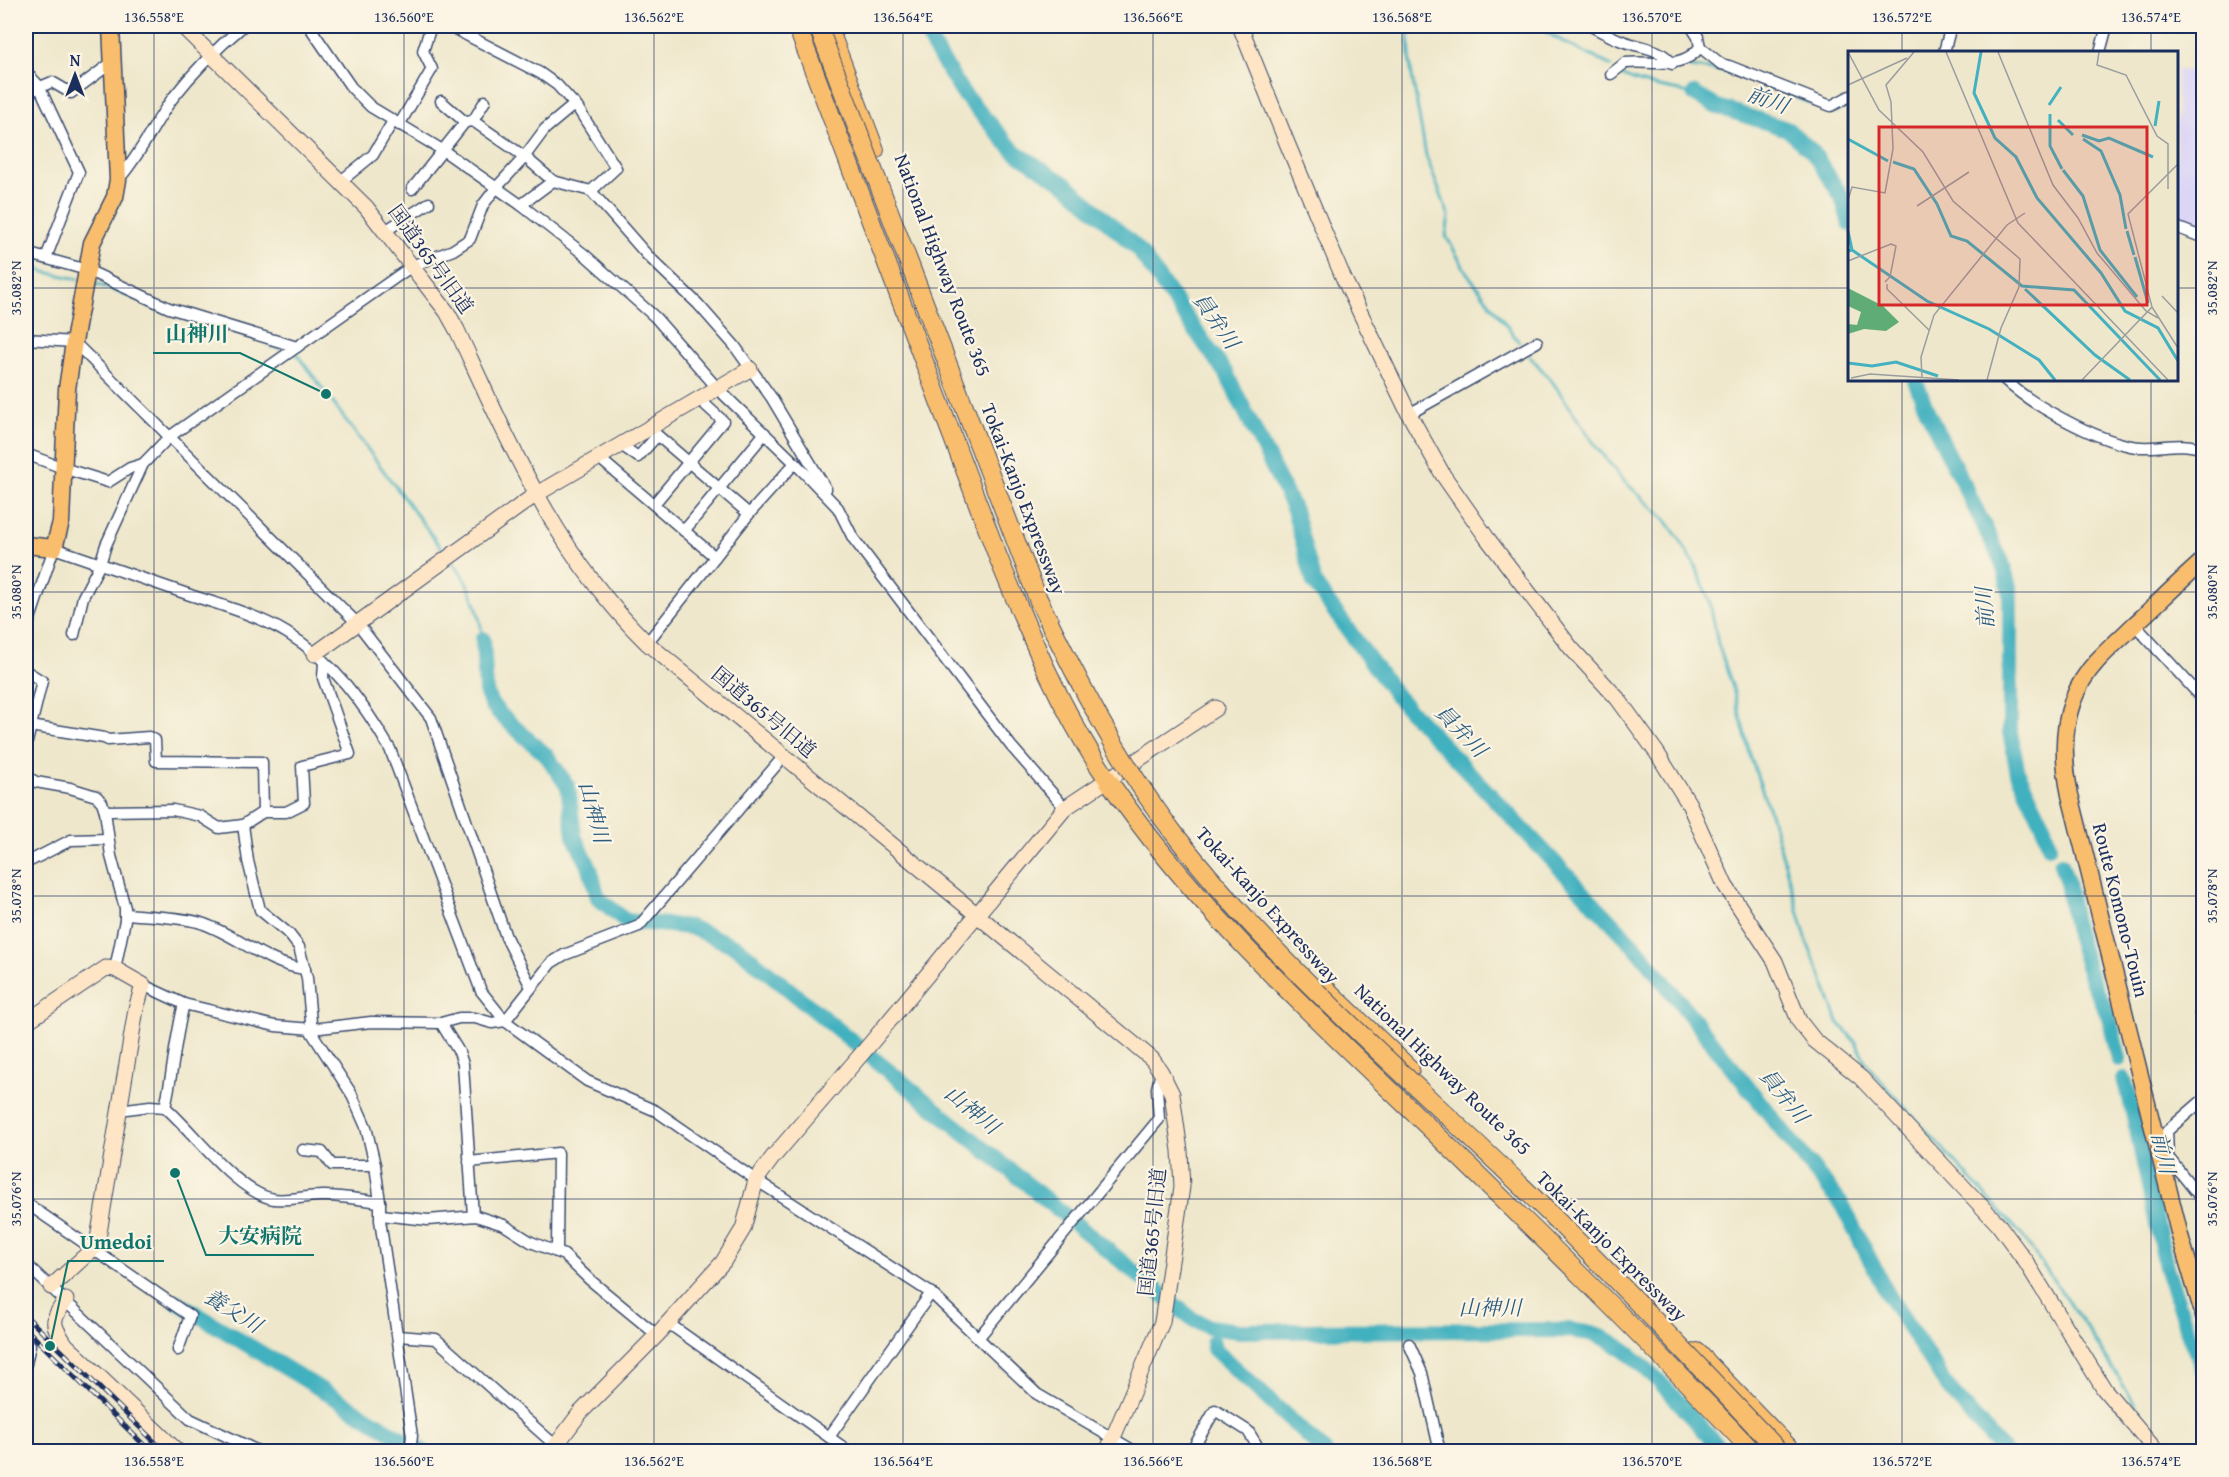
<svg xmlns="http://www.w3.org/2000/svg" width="2229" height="1477" viewBox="0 0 2229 1477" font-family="'Gentium Book Plus','Noto Serif JP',serif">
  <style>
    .built { fill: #dcd6f6 }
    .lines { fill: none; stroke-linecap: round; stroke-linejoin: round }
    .stream { stroke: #43b1bf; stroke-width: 3 }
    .river { stroke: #43b1bf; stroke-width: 16 }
    .street-casing { stroke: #3b4b6e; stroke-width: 13 }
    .secondary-casing { stroke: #3b4b6e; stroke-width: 17 }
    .primary-casing { stroke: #3b4b6e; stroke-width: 19 }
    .highway-casing { stroke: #3b4b6e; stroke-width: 20 }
    .street { stroke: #fff; stroke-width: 10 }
    .secondary { stroke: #fde5c5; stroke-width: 15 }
    .primary { stroke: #f9be6d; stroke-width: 16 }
    .highway { stroke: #f9be6d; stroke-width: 18 }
    .rail-casing { stroke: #1b2f5e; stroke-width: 5 }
    .rail { stroke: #fcf5e5; stroke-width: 3; stroke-dasharray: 9; stroke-linecap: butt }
    .highway-bridge-casing { stroke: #3b4b6e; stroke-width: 20; stroke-linecap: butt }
    .highway-bridge { stroke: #f9be6d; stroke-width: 18 }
    .ticks { fill: none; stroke: #1b2f5e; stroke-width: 1.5; stroke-opacity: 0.45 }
    .labels { text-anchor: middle; stroke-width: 4.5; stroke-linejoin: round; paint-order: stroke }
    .street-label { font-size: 20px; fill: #1b2f5e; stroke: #fcf5e5 }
    .water-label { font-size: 21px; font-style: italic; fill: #295c80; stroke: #fcf5e5 }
    .inset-river { fill: none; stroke: #43b1bf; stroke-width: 3 }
    .inset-road { fill: none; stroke: #9a9d9f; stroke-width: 1.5 }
    .view { fill: #d62828; fill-opacity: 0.15; stroke: #d62828; stroke-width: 3 }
    .inset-edge { fill: none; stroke: #1b2f5e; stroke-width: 3 }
    .leader { fill: none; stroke: #0f766e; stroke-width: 2 }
    .callout-dot { fill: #0f766e; stroke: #fcf5e5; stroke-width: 2 }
    .callout-label { font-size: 21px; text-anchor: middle; font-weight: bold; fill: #0f766e; stroke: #fcf5e5; stroke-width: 4.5; stroke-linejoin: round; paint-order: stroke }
    .neatline { fill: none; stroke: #1b2f5e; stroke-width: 2 }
    .ticks-label { font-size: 15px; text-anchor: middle; fill: #1b2f5e }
  </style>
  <rect width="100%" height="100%" fill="#fcf5e5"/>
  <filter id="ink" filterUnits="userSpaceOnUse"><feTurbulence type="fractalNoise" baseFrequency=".0167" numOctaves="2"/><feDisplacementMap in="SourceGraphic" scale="12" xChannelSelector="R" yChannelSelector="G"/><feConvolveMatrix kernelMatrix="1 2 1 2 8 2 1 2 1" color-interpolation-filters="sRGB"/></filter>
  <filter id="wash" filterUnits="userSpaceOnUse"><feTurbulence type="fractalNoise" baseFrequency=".008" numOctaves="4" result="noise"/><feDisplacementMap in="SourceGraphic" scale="24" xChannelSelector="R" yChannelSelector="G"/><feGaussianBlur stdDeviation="1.35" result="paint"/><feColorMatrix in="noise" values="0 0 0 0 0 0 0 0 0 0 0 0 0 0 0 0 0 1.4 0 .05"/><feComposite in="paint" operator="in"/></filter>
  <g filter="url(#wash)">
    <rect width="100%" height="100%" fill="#eee7cb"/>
    <path class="built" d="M2177,69L2203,74V229L2177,217Z"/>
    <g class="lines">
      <g class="stream">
        <path d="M1408,26L1411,70L1426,156L1449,216L1446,236L1467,273L1519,342"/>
        <path d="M1538,26C1556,41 1588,53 1611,66"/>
        <path d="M1690,67L1730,72L1815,105L1829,113L1836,112L1850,103"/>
        <path d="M1623,76C1646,87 1670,88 1694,94"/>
        <path d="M2176,219L2204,232"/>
        <path d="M26,264L45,272L78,279"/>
        <path d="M91,282L138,299"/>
        <path d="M269,343L271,347L286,349"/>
        <path d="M295,352L445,553"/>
        <path d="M1530,356L1554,384L1598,449L1624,481L1665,519L1680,540L1696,567L1710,603L1718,644L1732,685L1751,758L1772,819L1808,945L1822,978L1838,1022L1857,1044L1865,1061L1876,1076L2021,1234L2087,1328L2144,1418"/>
        <path d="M452,561C471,584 479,609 483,639"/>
      </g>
      <g class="river">
        <path d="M925,26L932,44L962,92L1015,152L1068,186L1137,248L1227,375L1294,510L1314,583L1397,697L1639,951L1842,1205L1887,1293L1949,1389L2004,1452"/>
        <path d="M1694,94L1715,106L1787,129L1812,151L1842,197L1850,224"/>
        <path d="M1915,380L1928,413L2002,562L2010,591V732L2018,773L2044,827L2049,846"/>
        <path d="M483,639L486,691L491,704L503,717L547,756L568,787L574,836L590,868L598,898L626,921L690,927L737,947L1192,1319L1209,1327L1240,1331L1568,1330C1578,1332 1590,1332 1599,1336C1638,1350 1694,1420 1723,1452"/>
        <path d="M2061,864L2067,882L2075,928L2092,981L2109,1017L2119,1059"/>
        <path d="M2124,1080L2130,1098L2166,1267L2186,1327L2204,1372"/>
        <path d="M177,1302L424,1452"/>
        <path d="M1213,1343L1214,1349L1325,1452"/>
      </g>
    </g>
  </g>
  <g filter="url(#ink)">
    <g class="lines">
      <defs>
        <g id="street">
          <path d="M309,26L351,87L371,107L444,151L521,205L585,255L655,317L718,389L795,463L838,508L853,538L1011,746L1065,808"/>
          <path d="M449,26L540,73L557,85L577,107L616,168L591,191L647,255L698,304L734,345L771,397L826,489"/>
          <path d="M1591,26C1602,32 1613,38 1625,42C1642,48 1662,48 1672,64"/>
          <path d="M1700,47L1721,64L1729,66L1831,106L1850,96"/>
          <path d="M1944,52L1951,26"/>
          <path d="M2100,52L2107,26"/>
          <path d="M26,72L39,86L79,172L46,258"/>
          <path d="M1611,74L1625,63C1651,60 1682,71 1700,47L1698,37L1691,26"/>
          <path d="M26,93L52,82L71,93L114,61"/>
          <path d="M441,101L465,122L473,121L525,157L553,181L521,205"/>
          <path d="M473,121L485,101"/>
          <path d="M399,125L432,69L423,51L431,26"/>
          <path d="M118,180C140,156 153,125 172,99C193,72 217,48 243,26"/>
          <path d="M341,181L373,155L393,121"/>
          <path d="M553,181L591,191"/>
          <path d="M412,189L465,122"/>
          <path d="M2176,227L2204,238"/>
          <path d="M385,231L429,203"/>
          <path d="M26,253L87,270L169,308L297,347"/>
          <path d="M26,339L74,342L358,624L431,718L506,937L531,987"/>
          <path d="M2005,380C2031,405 2095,439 2131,446C2156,451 2180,439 2204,450"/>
          <path d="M1409,414L1537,342"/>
          <path d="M650,429L749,514"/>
          <path d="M621,445L638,457L657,436"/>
          <path d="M26,454L63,468L108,482L130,468L143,464"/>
          <path d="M599,458L715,557"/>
          <path d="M654,504L723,421L700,400"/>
          <path d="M684,531L765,433"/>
          <path d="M2135,625L2204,700"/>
          <path d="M26,631L54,548C100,564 147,580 193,596C225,606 259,616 287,633C333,661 364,704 390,749L481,991L505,1021L587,1081L656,1111L756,1180L931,1293L1037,1394L1136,1452"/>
          <path d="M74,635L83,597L100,564L106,545L143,464L169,437L412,266L453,250L470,239L483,205L496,188L522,160L545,129L575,104"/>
          <path d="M647,643L749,514L795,463"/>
          <path d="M26,671L42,681L26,746"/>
          <path d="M30,726L104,738L108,740L149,737L155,740L156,761L262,762L263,812"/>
          <path d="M26,776L36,782L70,788L96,796L102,802L105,811L111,856L125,908V920L115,969"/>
          <path d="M105,811L173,810L200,816L219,828L243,825L248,861L260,910L289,934L299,947L307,978L312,1033L351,1093L366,1127L375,1165L380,1202V1220L412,1436L410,1452"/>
          <path d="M243,825L263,812H286L304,803L302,766L350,754L323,678L324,662"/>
          <path d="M26,863L71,840L108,839"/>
          <path d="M126,914C146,916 186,917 204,924C238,936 268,965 305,969"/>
          <path d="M143,985L184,1004L275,1026L312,1029L371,1022L441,1023L459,1018H475L492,1023L505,1021L551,963L564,955L639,926L784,756"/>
          <path d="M2204,1005L2200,1014L2204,1023"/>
          <path d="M441,1023L459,1052L463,1064L473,1216"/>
          <path d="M165,1107C173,1073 175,1038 184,1004"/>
          <path d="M119,1110L150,1106L165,1107C194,1132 237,1193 274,1199C289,1201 305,1196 320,1196C340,1195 361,1200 380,1202"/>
          <path d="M303,1150L322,1152L332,1165H375"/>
          <path d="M2168,1157L2204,1202"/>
          <path d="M2161,1159L2168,1157L2167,1131L2204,1099"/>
          <path d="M469,1162L558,1153L557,1251"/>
          <path d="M26,1203L190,1316L178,1350"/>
          <path d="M381,1215L428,1220L476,1216L504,1225L531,1242L564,1255L590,1280L657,1335"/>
          <path d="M26,1264L190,1419L260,1452"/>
          <path d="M668,1323L850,1452"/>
          <path d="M398,1336L436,1339L556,1446"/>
          <path d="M979,1337L1159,1119L1157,1088L1161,1072"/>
          <path d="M1409,1344L1422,1373L1440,1452"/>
          <path d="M26,1364L30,1345"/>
          <path d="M829,1437L931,1293"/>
          <path d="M1191,1452L1215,1410L1248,1431L1261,1452"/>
        </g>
        <g id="secondary">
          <path d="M182,26L366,207L447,312L457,330C510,444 555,553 647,643L1152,1059L1161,1072L1172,1094L1180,1151L1182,1187L1162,1322L1107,1452"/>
          <path d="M1240,26L1287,143L1343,277L1409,414L1443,475L1487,538L1571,648L1618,699L1657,753L1689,804L1725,885L1775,961L1799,1021L1814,1040L1861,1078L1998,1224L2026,1262L2104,1389L2157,1452"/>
          <path d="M315,654L535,495L750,369"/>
          <path d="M26,1022L106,968L115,969L143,985L136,1009L98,1239L94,1248L51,1287"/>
          <path d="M66,1300C50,1322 52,1324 66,1345L178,1452"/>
          <path d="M551,1452L580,1413L657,1335L723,1262L743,1229L756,1180L773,1157L871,1043L1065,808L1216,708"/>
        </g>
        <g id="primary">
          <path d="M26,545L54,548L61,522L67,389L74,342L92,243L115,197L118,180L111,26"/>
          <path d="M2204,560C2180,581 2157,604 2133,626C2121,638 2108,649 2097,661C2062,699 2060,748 2070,795L2180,1236L2204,1316"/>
        </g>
        <g id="highway">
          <path d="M797,26L998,557C1029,633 1061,711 1108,780C1193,905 1304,1007 1413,1112C1528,1223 1643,1335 1753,1452"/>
          <path d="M828,26L875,150"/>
          <path d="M1326,989L1410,1069"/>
          <path d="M1697,1352L1793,1452"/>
        </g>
      </defs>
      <use href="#street" class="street-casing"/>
      <use href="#secondary" class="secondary-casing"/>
      <use href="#primary" class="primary-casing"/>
      <use href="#highway" class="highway-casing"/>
      <use href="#street" class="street"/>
      <use href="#secondary" class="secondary"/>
      <use href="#primary" class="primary"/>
      <use href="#highway" class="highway"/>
      <defs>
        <g id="rail">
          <path d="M26,1316L165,1452"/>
          <path d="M26,1329L151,1452"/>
        </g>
      </defs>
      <use href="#rail" class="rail-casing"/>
      <use href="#rail" class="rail"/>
      <defs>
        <path id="highway-bridge" d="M818,26L1038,599C1078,681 1119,763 1176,836C1283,973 1418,1084 1541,1205C1623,1285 1701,1369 1780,1452"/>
      </defs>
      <use href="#highway-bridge" class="highway-bridge-casing"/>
      <use href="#highway-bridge" class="highway-bridge"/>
    </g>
  </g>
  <path class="ticks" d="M154,26V1452M404,26V1452M654,26V1452M903,26V1452M1153,26V1452M1402,26V1452M1652,26V1452M1902,26V52M2151,26V52M26,288H1850M2176,288H2204M1902,380V1452M2151,380V1452M26,592H2204M26,896H2204M26,1199H2204"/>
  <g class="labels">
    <g class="street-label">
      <text transform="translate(431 259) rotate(54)" y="7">国道365号旧道</text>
      <text transform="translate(943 265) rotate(69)" y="7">National Highway Route 365</text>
      <text transform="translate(1024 499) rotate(69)" y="7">Tokai-Kanjo Expressway</text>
      <text transform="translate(764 712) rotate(40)" y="7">国道365号旧道</text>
      <text transform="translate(1268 905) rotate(48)" y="7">Tokai-Kanjo Expressway</text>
      <text transform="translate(2121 910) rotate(76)" y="7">Route Komono-Touin</text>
      <text transform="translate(1443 1069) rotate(44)" y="7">National Highway Route 365</text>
      <text transform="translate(1152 1232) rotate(-84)" y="7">国道365号旧道</text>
      <text transform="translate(1612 1246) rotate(45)" y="7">Tokai-Kanjo Expressway</text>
    </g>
    <g class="water-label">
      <text transform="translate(1768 100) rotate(20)" y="7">前川</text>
      <text transform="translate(1216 321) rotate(55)" y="7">員弁川</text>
      <text transform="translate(1985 608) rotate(-94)" y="7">前川</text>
      <text transform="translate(1461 731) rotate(46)" y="7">員弁川</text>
      <text transform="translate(594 812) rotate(75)" y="7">山神川</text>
      <text transform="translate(1784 1096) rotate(51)" y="7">員弁川</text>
      <text transform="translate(972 1110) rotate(39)" y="7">山神川</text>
      <text transform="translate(2163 1153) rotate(77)" y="7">前川</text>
      <text x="1490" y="1315">山神川</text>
      <text transform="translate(233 1311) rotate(32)" y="7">養父川</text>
    </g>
  </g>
  <g transform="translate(1848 51)">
    <rect width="330" height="330" fill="#eee7cb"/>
    <path d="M0,237L35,255L51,271L38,280L16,278L0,283V273L9,274L13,261L0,255Z" fill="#60ac76"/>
    <path class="inset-river" d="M133,1L126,42L147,87L168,106L189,147L253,222L277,260L310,277L330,310M201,54L213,36M202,63V95L214,118M210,69L225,84M307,75L311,50M234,84L251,90L261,87L305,106M0,88L40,110M235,88L253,100L272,144L278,178M45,111L66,118L89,153M215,119L235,145L252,199L289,246M89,153L103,185L119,190L174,235L226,239L312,329M0,180L4,199L0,200M279,180L286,204M4,199L79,250L141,278L191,309L207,329M287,206L300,252M177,238L247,304L282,329M0,312L24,315L48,311L90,325"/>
    <path class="inset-road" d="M0,1L31,59L75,101L105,150L172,208L171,236L153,277L139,329M98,1L170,172L320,329M150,1L205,134L230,167L249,202L298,260L310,267M251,1L249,14L278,24L309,85L320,93V138M0,34L59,7M0,149L4,136L37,142L45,98L43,51L38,34L66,1M69,155L121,121M0,210L43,193L48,195L42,226L37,231M39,233V238L81,279M314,245L330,262M304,256L330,297M74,326L73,306L86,264L159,174L177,162M3,327L22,323L111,329M234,329L304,256L280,163L330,113"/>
    <path class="view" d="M31,76H299V254H31Z"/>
    <rect width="330" height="330" class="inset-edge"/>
  </g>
  <path class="leader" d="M326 394L240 353H153M175 1173L206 1255H314M50 1346L68 1261H164"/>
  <g class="callout-dot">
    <circle cx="326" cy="394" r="6"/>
    <circle cx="175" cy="1173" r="6"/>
    <circle cx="50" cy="1346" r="6"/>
  </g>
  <g class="callout-label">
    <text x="197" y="341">山神川</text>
    <text x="260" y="1243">大安病院</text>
    <text x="116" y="1249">Umedoi</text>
  </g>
  <rect width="2229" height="1477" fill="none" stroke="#fcf5e5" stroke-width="66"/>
  <g transform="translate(75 75)" stroke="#fcf5e5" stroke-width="4.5" paint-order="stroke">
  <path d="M0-4.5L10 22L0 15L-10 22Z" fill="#1b2f5e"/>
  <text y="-9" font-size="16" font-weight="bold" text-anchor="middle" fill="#1b2f5e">N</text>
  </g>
  <rect x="33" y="33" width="2163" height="1411" class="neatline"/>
  <g class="ticks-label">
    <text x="154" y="22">136.558°E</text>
    <text x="404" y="22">136.560°E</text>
    <text x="654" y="22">136.562°E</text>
    <text x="903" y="22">136.564°E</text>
    <text x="1153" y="22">136.566°E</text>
    <text x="1402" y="22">136.568°E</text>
    <text x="1652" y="22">136.570°E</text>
    <text x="1902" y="22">136.572°E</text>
    <text x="2151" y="22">136.574°E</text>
    <text transform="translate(16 288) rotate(-90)" y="5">35.082°N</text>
    <text transform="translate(2212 288) rotate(-90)" y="5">35.082°N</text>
    <text transform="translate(16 592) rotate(-90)" y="5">35.080°N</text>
    <text transform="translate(2212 592) rotate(-90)" y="5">35.080°N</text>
    <text transform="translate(16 896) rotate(-90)" y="5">35.078°N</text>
    <text transform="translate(2212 896) rotate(-90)" y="5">35.078°N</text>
    <text transform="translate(16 1199) rotate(-90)" y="5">35.076°N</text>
    <text transform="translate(2212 1199) rotate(-90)" y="5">35.076°N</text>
    <text x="154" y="1466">136.558°E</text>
    <text x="404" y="1466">136.560°E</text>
    <text x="654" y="1466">136.562°E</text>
    <text x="903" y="1466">136.564°E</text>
    <text x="1153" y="1466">136.566°E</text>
    <text x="1402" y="1466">136.568°E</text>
    <text x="1652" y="1466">136.570°E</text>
    <text x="1902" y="1466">136.572°E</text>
    <text x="2151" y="1466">136.574°E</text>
  </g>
</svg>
